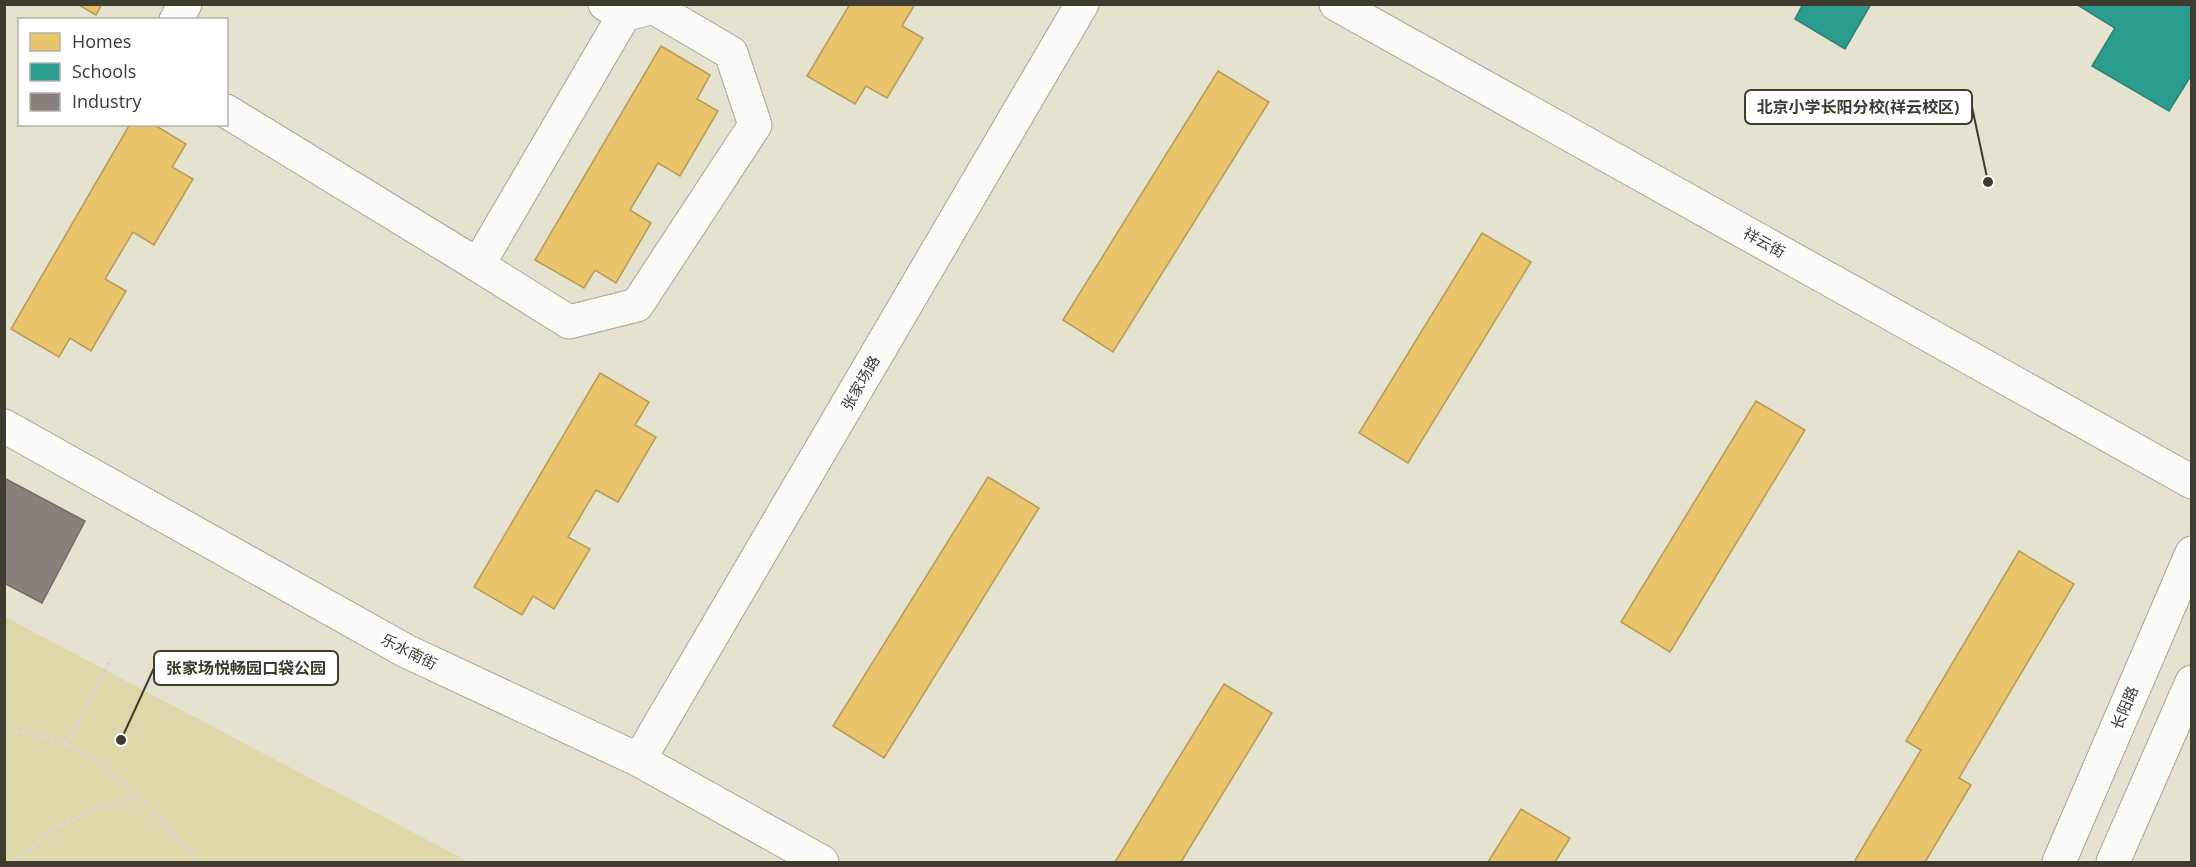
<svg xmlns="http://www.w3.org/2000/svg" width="2196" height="867" viewBox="0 0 2196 867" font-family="'Open Sans','Noto Sans SC',sans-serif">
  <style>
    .green { fill: #ddd7aa }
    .homes { fill: #e9c46a; stroke: #b69b58; stroke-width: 1.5 }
    .schools { fill: #2a9d8f; stroke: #308072; stroke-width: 1.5 }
    .industry { fill: #8a817c; stroke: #736c65; stroke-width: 1.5 }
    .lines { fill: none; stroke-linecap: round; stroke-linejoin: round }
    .minor-casing { stroke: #a6a595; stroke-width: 35 }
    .secondary-casing { stroke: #a6a595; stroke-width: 35 }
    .path { stroke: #d9d8d2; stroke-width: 4; stroke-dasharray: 3 3; stroke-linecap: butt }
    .minor { stroke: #fbfbf8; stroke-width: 33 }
    .secondary { stroke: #fbfbf8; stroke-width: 33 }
    .labels { text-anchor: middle; stroke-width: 6; stroke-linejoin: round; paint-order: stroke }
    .street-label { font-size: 15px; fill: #3e3c2e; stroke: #fff }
    .leader { fill: none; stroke: #3e3c2e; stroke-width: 2 }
    .callout-dot { fill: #3e3c2e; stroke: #fff; stroke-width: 2 }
    .callout { fill: #fff; stroke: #3e3c2e; stroke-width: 2 }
    .callout-label { font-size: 16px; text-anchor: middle; font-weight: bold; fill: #3e3c2e }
  </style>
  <rect width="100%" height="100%" fill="#e5e3cf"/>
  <path class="green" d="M5,617L469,862H5Z"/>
  <g class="homes">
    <path d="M77,4H102L96,15Z"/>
    <path d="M850,4H915L902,26L923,38L887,98L866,86L855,104L807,76Z"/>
    <path d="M661,46L710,75L697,99L718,111L680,176L658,163L630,210L651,223L616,283L595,270L584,288L535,260Z"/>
    <path d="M1218,71L1269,102L1113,352L1063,320Z"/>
    <path d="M130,124H153L186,144L172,167L193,179L154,245L133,232L105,279L126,291L91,351L70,338L59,357L11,329Z"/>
    <path d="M1482,233L1531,262L1408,463L1359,433Z"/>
    <path d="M600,373L649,402L635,425L656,437L618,502L596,490L568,537L590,549L554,609L533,596L522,615L474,587Z"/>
    <path d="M1756,401L1805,430L1670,652L1621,622Z"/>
    <path d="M988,477L1039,508L884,758L833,726Z"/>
    <path d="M2019,551L2074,584L1959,778L1971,785L1925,862H1854L1921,750L1906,741Z"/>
    <path d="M1224,684L1272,713L1181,862H1115Z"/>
    <path d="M1521,809L1570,838L1555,862H1488Z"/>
  </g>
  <g class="schools">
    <path d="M1803,4H1871L1845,49L1795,19Z"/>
    <path d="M2076,4H2192V74L2169,111L2092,66L2115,28Z"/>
  </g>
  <path class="industry" d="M4,478L85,521L42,603L4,583Z"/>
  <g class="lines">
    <defs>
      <g id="minor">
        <path d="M1336,4L2192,482"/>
        <path d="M176,20L185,4"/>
        <path d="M226,111L478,265L624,15L605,4"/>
        <path d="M478,265L569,322L637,305L755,125L731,53L653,7L624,15"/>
        <path d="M4,426L406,651L639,760L822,862"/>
        <path d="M639,760L1082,4"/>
      </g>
      <g id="secondary">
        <path d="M2059,862L2192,553"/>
        <path d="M2113,862L2192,682"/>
      </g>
    </defs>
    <use href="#minor" class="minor-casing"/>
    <use href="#secondary" class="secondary-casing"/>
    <g class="path">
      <path d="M4,729C22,733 42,735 58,741C111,760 162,822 200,862"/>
      <path d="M66,745L111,659"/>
      <path d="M14,862L57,827L96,809L135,795"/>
    </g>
    <use href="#minor" class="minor"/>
    <use href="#secondary" class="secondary"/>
  </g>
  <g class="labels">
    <g class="street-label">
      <text transform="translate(1764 243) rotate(29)" y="5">祥云街</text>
      <text transform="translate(861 383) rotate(-60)" y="5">张家场路</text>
      <text transform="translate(409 652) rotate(27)" y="5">乐水南街</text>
      <text transform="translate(2125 708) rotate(-67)" y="5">长阳路</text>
    </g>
  </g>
  <path class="leader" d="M1988 182L1972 107M121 740L154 668"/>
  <g class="callout-dot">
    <circle cx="1988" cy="182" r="6"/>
    <circle cx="121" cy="740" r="6"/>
  </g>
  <g class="callout">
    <rect x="1745" y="90" width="227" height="34" rx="6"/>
    <rect x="154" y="651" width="184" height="34" rx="6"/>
  </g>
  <g class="callout-label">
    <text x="1858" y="113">北京小学长阳分校(祥云校区)</text>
    <text x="246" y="674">张家场悦畅园口袋公园</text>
  </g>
  <rect width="2196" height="867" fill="none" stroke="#3e3c2e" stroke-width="12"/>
  <rect x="18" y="18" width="210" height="108" fill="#ffffff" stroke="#b2b1ab" stroke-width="1.5"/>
  <rect x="30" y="33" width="30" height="18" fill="#e9c46a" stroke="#b2b1ab" stroke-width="1.5"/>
  <text x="72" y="48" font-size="18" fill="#3e3c2e">Homes</text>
  <rect x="30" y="63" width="30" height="18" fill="#2a9d8f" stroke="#b2b1ab" stroke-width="1.5"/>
  <text x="72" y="78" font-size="18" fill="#3e3c2e">Schools</text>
  <rect x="30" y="93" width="30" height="18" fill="#8a817c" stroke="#b2b1ab" stroke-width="1.5"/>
  <text x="72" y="108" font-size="18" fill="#3e3c2e">Industry</text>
</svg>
